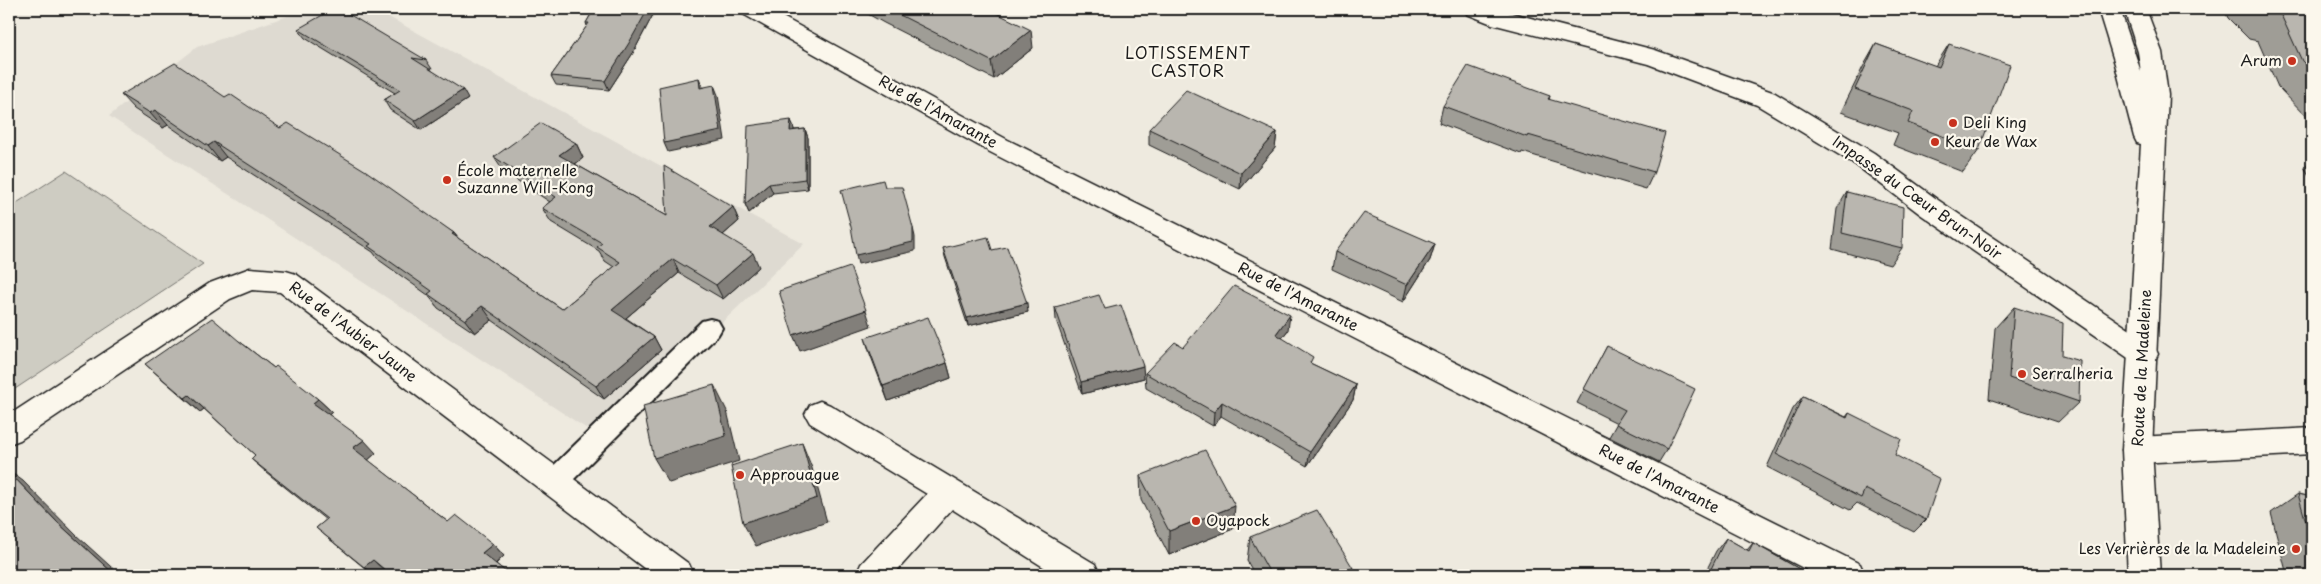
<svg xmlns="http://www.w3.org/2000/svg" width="2321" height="584" viewBox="0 0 2321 584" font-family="'Playpen Sans',sans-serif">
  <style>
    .built { fill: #dedad1 }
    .green { fill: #ceccc2; stroke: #75746f }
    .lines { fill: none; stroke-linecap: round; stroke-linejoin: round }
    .lane-casing { stroke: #1c1c1c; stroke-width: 4 }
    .street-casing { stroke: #1c1c1c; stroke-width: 3 }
    .secondary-casing { stroke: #1c1c1c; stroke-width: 3 }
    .lane { fill: #fbf7ec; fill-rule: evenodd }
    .street { fill: #fbf7ec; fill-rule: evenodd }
    .secondary { fill: #fbf7ec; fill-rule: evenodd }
    .wall { fill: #9f9d96; stroke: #1c1c1c }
    .shaded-wall { fill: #827f7a; stroke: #1c1c1c }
    .building { fill: #b9b6af; stroke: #1c1c1c }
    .poi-dot { fill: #c8321e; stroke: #fbf7ec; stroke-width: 2 }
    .labels { text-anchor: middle; stroke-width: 4.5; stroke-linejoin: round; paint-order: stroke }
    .poi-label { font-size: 15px; fill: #1c1c1c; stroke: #fbf7ec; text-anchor: start }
    .street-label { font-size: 15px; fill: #1c1c1c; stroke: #fbf7ec }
    .neighbourhood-label { font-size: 16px; letter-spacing: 1px; fill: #1c1c1c; stroke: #fbf7ec }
  </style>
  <rect width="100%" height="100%" fill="#eeeadf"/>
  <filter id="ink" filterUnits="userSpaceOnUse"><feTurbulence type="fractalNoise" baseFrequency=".02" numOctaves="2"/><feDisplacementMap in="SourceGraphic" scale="10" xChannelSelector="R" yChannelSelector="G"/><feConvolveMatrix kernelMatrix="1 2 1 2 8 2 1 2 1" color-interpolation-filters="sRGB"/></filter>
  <g filter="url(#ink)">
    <path class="built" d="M308,9H374L804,244L601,438L109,116L197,47Z"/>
    <path class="green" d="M66,171L203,264L9,393V208Z"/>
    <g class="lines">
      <defs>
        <path id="lane" d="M710,319L718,321L722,328L718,335L563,490L554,493L545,490L541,482L545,474L702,321Z"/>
        <g id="street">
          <path d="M740,9H768L1008,140L1860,564L1865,575H1817L990,152L743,14Z"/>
          <path d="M1464,9H1496L1655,50L1775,93L1874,153L1938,200L2154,346L2158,354L2154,362L2144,366L2134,362L1920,214L1856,165L1757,105L1648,64L1492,24L1467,14Z"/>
          <path d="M250,268L286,271L296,274L689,564L694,575H653L280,292L252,290L230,299L20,440L9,444V415L210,283Z"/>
          <path d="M820,401L830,405L1095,564L1100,575H1056L952,509L893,575H856L861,564L927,494L810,423L805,414L810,405Z"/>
          <path d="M2312,428V454L2137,463L2126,459L2122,450L2126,441L2137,437Z"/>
        </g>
        <path id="secondary" d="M2098,9H2120L2141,72L2138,52L2124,9H2146L2162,52L2168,95L2152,450L2160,575H2128L2122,450L2141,144L2137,143L2134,137L2115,64Z"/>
      </defs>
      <use href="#lane" class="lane-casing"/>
      <use href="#street" class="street-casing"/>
      <use href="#secondary" class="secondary-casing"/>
      <use href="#lane" class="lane"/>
      <use href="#street" class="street"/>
      <use href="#secondary" class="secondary"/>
    </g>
    <g class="wall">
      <path d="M594,9H656L633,53L609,90L556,85L551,76L587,26L586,23Z"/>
      <path d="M859,9H988L1033,48L994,79L884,23Z"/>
      <path d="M2224,9H2312V122L2278,87L2258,41L2249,39L2228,18Z"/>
      <path d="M298,29L426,60L432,69H430L468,99L421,130L390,110L384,100L395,93L305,38Z"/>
      <path d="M1876,44L1935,66L1949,44L1979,150L1963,172L1893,145L1898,133L1841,112L1863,67Z"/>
      <path d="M121,95L225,97L280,128L454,233L459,239L562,309L614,267L605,261L599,251L551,222L542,208L550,202L503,171L494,157L576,143L583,158L575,164L667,216L733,207L739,221L723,235L759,267L723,299L679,273L626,318L654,337L661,350L604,399L492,320L475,333L438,308L428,295L379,260L373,252L226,157L220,161L168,125L163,128L134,109Z"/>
      <path d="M1550,96L1549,100L1654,172L1646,189L1522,152L1521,154L1439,123L1443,106Z"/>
      <path d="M791,120L794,130L805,129L808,138V189L773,193L749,213L745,204Z"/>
      <path d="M1149,129L1277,132L1275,148L1240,189L1149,145Z"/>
      <path d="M2312,160V180L2304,167Z"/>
      <path d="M1847,192L1902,248L1890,265L1832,249L1837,209Z"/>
      <path d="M1435,244L1430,260L1403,302L1332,269L1335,252Z"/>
      <path d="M943,248L992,250L1028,312L968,326L945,257Z"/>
      <path d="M1055,307L1105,309L1144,378L1082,394L1056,320Z"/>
      <path d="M2014,307L2062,356L2079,402L2058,422L1989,399L1995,328Z"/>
      <path d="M1288,330L1282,338L1312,364L1356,385L1353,400L1307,466L1221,416L1213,426L1146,388L1145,373L1183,347Z"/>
      <path d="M865,338L947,363L951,378L888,401L870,354Z"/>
      <path d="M239,341L274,368L318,399L332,412L329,415L376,453L368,460L448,522L493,544L504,556L496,564L510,575H390L386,572L383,575H373L316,528L326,520L266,472L251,459L255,455L204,409L200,412L145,364Z"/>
      <path d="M1607,346L1667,449L1659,462L1609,437L1617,423L1577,403Z"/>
      <path d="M1803,396L1846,417L1849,413L1895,455L1926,520L1914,532L1857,503L1850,510L1767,467L1793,409Z"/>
      <path d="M1140,476L1233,529L1169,555L1141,500Z"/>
      <path d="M2298,494L2312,497V575H2287L2271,513Z"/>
      <path d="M1250,537L1351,575H1255L1247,561Z"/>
      <path d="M1726,538L1747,550L1753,543L1810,575H1704L1716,551Z"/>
    </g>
    <g class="shaded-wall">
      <path d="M648,9H656L633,53L609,90L605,81Z"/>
      <path d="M1031,30L1033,48L994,79L991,61Z"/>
      <path d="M699,78L703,87L704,98L700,88Z"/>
      <path d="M714,85L718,95L725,140L668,152L664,143Z"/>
      <path d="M463,90L468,99L421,130L415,121Z"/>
      <path d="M155,110L168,125L163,128L150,113Z"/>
      <path d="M791,120L794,129L793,140L790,131Z"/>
      <path d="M805,129L808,138V189L805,179Z"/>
      <path d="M1277,132L1275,148L1240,189L1241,173Z"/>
      <path d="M214,142L226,157L220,161L208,146Z"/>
      <path d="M576,143L583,158L567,170L559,155Z"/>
      <path d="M769,184L773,193L749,213L745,204Z"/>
      <path d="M733,207L739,221L716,241L710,227Z"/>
      <path d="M913,228L915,237V251L858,264L856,255Z"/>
      <path d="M454,233L464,247L452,234Z"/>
      <path d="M1435,244L1430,260L1403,302L1407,285Z"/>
      <path d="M753,253L759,267L723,299L716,285Z"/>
      <path d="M673,259L679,273L620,323L612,310Z"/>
      <path d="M1027,303L1028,312L968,326L967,318Z"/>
      <path d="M482,306L492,320L475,333L465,320Z"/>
      <path d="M866,310L871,326L800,351L793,335Z"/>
      <path d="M1290,315L1288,330L1274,349L1276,334Z"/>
      <path d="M654,337L661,350L604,399L596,386Z"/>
      <path d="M947,363L951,378L888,401L883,386Z"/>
      <path d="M1143,366L1144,378L1082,394L1081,382Z"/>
      <path d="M714,385L727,411L739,461L669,483L654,458Z"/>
      <path d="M1356,385L1353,400L1307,466L1310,452Z"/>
      <path d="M189,395L204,409L200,412L185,398Z"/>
      <path d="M318,399L332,412L326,417L313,403Z"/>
      <path d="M1222,402L1221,416L1213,426L1214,412Z"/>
      <path d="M364,440L376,453L366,462L353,448Z"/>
      <path d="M802,443L812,468L827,522L756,546L743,523Z"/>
      <path d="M9,471L23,481L76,535L120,575H115L57,522L9,472Z"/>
      <path d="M1235,506L1233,529L1169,555V531Z"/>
      <path d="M493,544L504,556L494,565L482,553Z"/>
      <path d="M373,560L386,572L383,575H373L364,567Z"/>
      <path d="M131,568L141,575H138Z"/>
      <path d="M1353,568L1351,575H1335Z"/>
    </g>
    <g class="building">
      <path d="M333,9H340L426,60L412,58L463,90L415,121L384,100L400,90L298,29Z"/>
      <path d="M594,9H648L629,43L605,81L551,76L589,23H586Z"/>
      <path d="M888,9H988L1031,30L991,61Z"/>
      <path d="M2267,9H2312V71L2302,61L2281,15L2272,13Z"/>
      <path d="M1876,44L1939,67L1949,44L2010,65L1979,150L1908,123L1913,111L1855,89Z"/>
      <path d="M175,63L225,97L230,94L280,128L288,123L366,171L454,233L452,234L562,309L620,262L597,247L602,243L542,208L556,197L494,157L541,123L576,143L559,155L667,216L664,166L733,207L710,227L753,253L716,285L673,259L612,310L654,337L596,386L482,306L465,320L428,294L432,291L368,246L371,244L214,142L208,146L155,110L150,113L121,95Z"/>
      <path d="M1468,66L1550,96L1548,99L1665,133L1654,172L1528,135L1527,137L1443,106Z"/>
      <path d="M699,78L700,88L714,85L721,131L664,143L659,87Z"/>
      <path d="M1186,90L1277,132L1241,173L1149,129Z"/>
      <path d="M791,120L790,131L805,129V179L769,184L745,204L748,126Z"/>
      <path d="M883,180L885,187H902L913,228V242L856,255L851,227L841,190Z"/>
      <path d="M1847,192L1903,207L1902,248L1842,233Z"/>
      <path d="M1364,213L1435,244L1407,285L1335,252Z"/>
      <path d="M988,237L992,250L1007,247L1027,303L967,318L943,248Z"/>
      <path d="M850,267L866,310L793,335L779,291Z"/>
      <path d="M1234,286L1290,315L1276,334L1313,357L1310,363L1356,385L1310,452L1222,402L1214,412L1145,373L1175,342L1183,347Z"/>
      <path d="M1099,295L1105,309L1121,305L1143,366L1081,382L1055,307Z"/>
      <path d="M2014,307L2063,323L2062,356L2080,361L2079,402L2009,378Z"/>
      <path d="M928,317L947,363L883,386L865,338Z"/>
      <path d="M212,318L239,341L274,368L276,366L318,399L313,403L364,440L353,448L448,522L456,515L493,544L482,553L510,575H391L373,560L364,567L316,528L327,519L251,459L255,455L189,395L185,398L145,364Z"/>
      <path d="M1607,346L1695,389L1667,449L1616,424L1625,410L1584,389Z"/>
      <path d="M714,385L726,436L654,458L643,406Z"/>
      <path d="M1803,396L1847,418L1849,413L1901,439L1895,455L1940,479L1926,520L1865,489L1861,498L1776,454Z"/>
      <path d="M802,443L817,498L743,523L731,466Z"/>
      <path d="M1205,450L1235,506L1169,531L1140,476Z"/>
      <path d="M9,472L57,522L115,575H9Z"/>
      <path d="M2298,494L2312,497V543Z"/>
      <path d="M1317,510L1353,568L1335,575H1271L1250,537Z"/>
      <path d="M1726,538L1749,551L1753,543L1810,575H1708Z"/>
      <path d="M131,568L138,575H121Z"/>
    </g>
  </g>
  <g class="poi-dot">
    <circle cx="2292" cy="61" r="5"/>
    <circle cx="1953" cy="123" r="5"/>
    <circle cx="1935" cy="142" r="5"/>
    <circle cx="447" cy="180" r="5"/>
    <circle cx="2022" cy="374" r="5"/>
    <circle cx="740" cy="475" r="5"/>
    <circle cx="1196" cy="521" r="5"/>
    <circle cx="2296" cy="549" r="5"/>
  </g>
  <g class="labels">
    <g class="poi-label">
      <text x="2282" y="66" text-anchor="end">Arum</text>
      <text x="1963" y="128">Deli King</text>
      <text x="1945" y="147">Keur de Wax</text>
      <text x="457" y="176">École maternelle<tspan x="457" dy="17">Suzanne Will-Kong</tspan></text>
      <text x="2032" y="379">Serralheria</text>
      <text x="750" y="480">Approuague</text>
      <text x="1206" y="526">Oyapock</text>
      <text x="2286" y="554" text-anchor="end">Les Verrières de la Madeleine</text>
    </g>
    <g class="street-label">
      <text transform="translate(938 112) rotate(29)" y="5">Rue de l'Amarante</text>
      <text transform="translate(1917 198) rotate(35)" y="5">Impasse du Cœur Brun-Noir</text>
      <text transform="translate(1298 297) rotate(27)" y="5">Rue de l'Amarante</text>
      <text transform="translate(353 332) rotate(37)" y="5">Rue de l'Aubier Jaune</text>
      <text transform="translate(2142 368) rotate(-87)" y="5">Route de la Madeleine</text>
      <text transform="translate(1659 479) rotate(27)" y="5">Rue de l'Amarante</text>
    </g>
    <g class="neighbourhood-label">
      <text x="1188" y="59">LOTISSEMENT<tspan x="1188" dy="18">CASTOR</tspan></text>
    </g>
  </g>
  <rect width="2321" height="584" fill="none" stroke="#fbf7ec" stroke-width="30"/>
  <rect x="15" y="15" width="2291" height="554" fill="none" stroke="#1c1c1c" stroke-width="2" filter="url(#ink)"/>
</svg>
